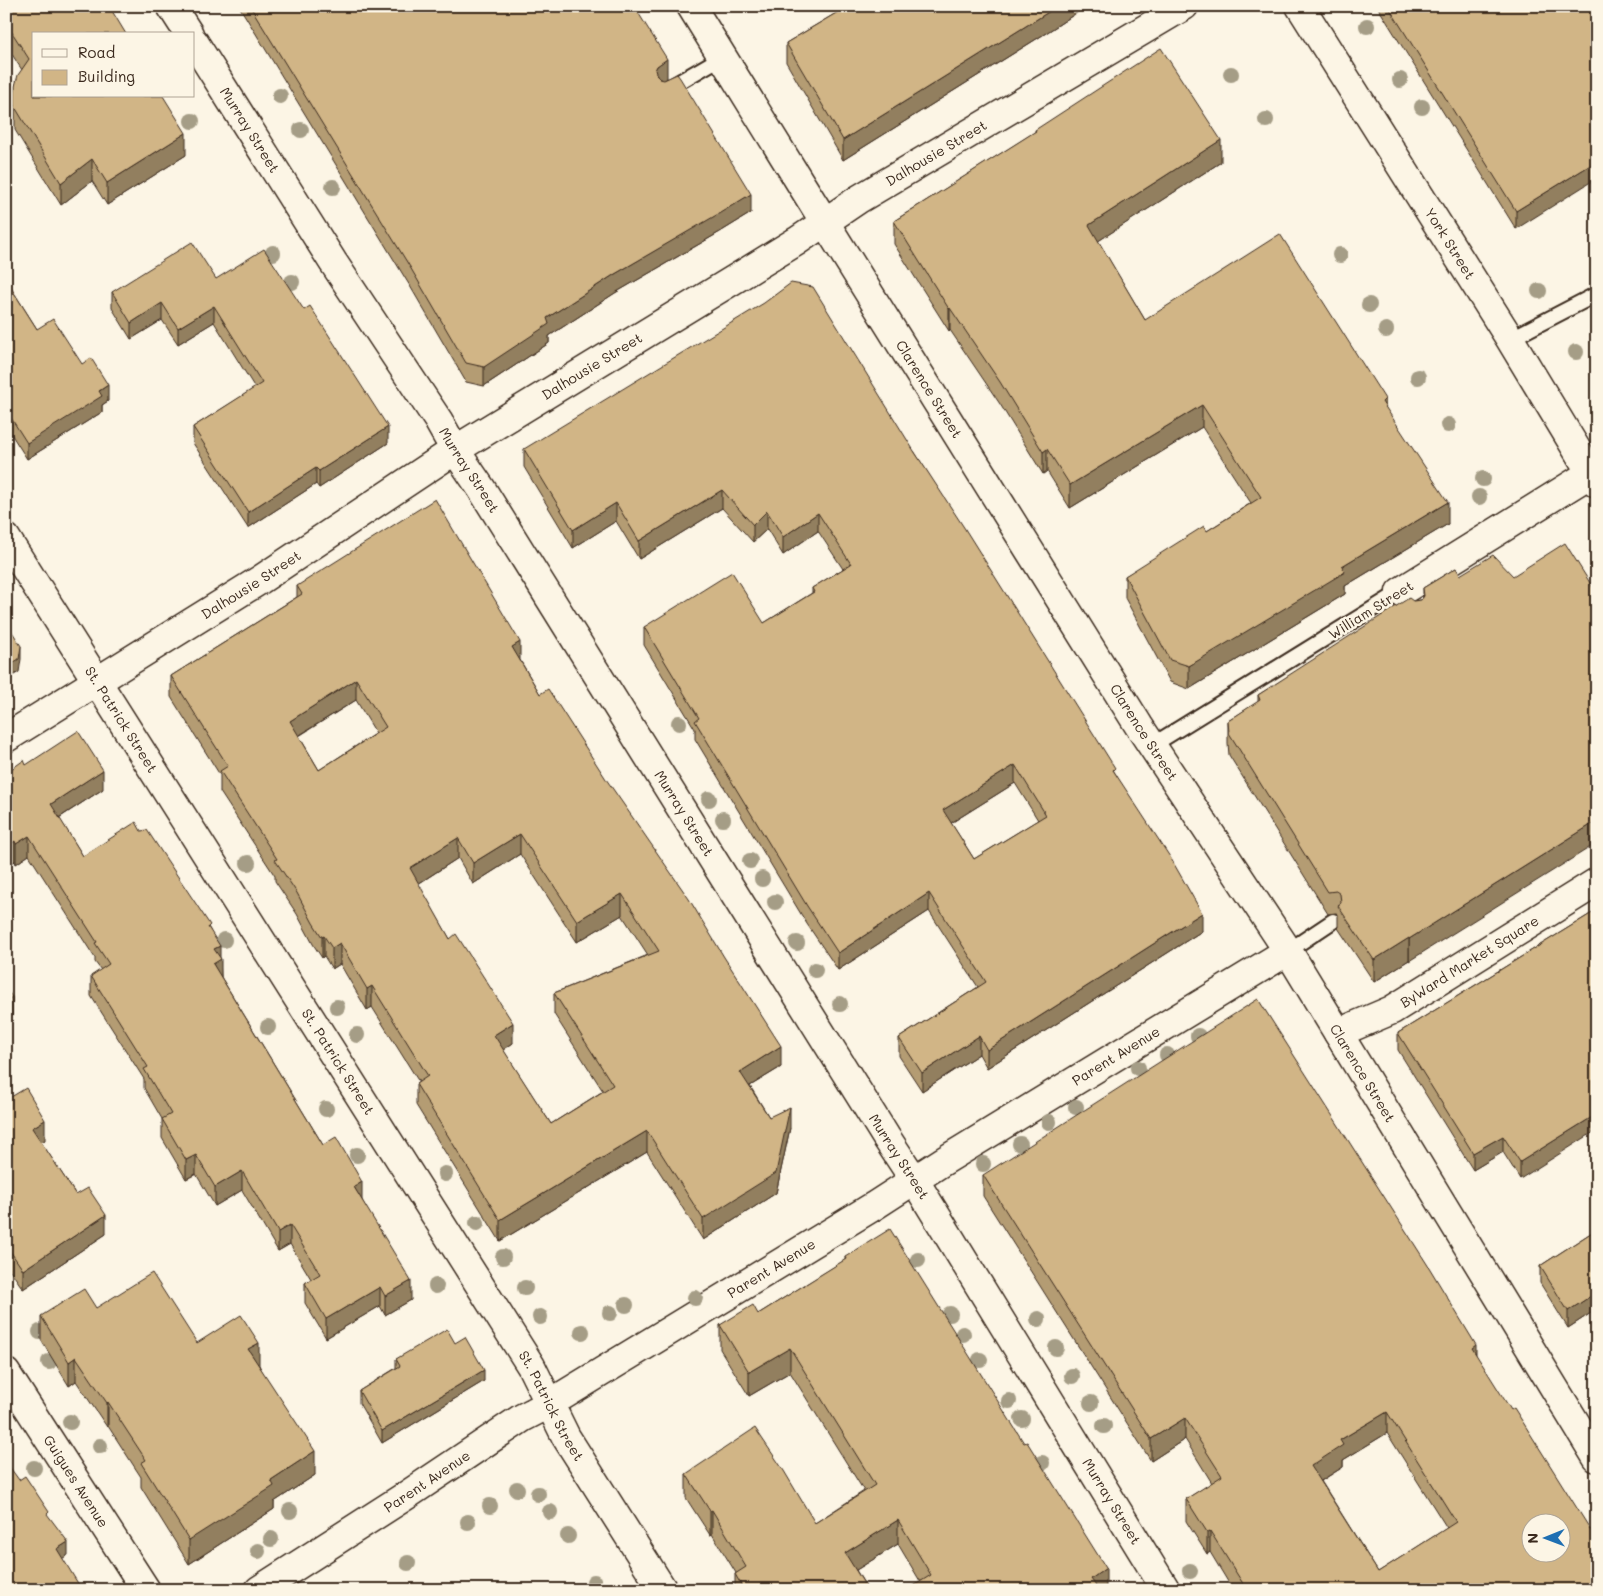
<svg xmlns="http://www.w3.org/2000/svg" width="1603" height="1596" viewBox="0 0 1603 1596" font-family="Mali,sans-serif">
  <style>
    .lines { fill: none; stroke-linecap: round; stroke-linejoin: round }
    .lane-casing { stroke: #3b2a1e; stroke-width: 18 }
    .street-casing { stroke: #3b2a1e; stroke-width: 31 }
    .secondary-casing { stroke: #3b2a1e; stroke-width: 31 }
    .lane { stroke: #fcf5e5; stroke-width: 14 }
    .street { stroke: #fcf5e5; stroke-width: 28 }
    .secondary { stroke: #fcf5e5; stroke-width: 28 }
    .tree { fill: #a59d86 }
    .wall { fill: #b49c73; stroke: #3b2a1e; fill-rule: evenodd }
    .shaded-wall { fill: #927f5e; stroke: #3b2a1e }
    .building { fill: #d1b586; stroke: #3b2a1e; fill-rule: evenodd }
    .labels { text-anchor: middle; stroke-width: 5; stroke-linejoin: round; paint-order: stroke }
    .street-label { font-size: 14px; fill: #3b2a1e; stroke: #fcf5e5 }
  </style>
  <rect width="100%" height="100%" fill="#fcf5e5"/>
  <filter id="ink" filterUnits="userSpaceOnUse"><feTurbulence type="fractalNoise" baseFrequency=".02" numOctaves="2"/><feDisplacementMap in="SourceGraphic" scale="10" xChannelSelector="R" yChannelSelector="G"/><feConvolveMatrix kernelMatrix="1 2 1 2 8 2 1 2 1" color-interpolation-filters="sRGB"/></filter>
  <g filter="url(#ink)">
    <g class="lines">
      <defs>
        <g id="lane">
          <path d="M667,89L722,57"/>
          <path d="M1510,339L1597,294"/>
          <path d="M1151,746L1400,592L1403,595"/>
          <path d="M1288,951L1333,921"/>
        </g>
        <g id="street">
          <path id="s1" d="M691,6L801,184L1139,726L1288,951L1597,1458"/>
          <path id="s2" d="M1300,6L1510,339L1597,483"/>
          <path d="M1400,592L1591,473"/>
          <path id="s3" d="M1338,1033L1392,1010L1597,882"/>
          <path id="s4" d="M6,1373L146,1590"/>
          <path id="s5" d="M259,1590L407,1495L522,1418L549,1404L874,1206L942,1162L1288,951"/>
        </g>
        <g id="secondary">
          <path d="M171,6L189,34"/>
          <path id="s6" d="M194,42L333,262L438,420L455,450L481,488L886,1137L915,1181L1166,1590"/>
          <path id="s7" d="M6,538L531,1366L566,1437L663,1590"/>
          <path id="s8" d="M6,738L260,580L455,450L797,241L859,199L1184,6"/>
        </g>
      </defs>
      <use href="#lane" class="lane-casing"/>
      <use href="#street" class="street-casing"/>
      <use href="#secondary" class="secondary-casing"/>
      <use href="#lane" class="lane"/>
      <use href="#street" class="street"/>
      <use href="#secondary" class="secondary"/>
    </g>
    <g class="tree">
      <circle cx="1367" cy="26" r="8"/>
      <circle cx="1231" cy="74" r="8"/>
      <circle cx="1400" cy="80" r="8"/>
      <circle cx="280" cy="96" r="8"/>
      <circle cx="1422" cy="107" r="8"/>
      <circle cx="1266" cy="120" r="8"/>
      <circle cx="192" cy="121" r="8"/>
      <circle cx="301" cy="130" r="8"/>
      <circle cx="333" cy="187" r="8"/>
      <circle cx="273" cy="253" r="8"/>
      <circle cx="1340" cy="255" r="8"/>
      <circle cx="292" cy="282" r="8"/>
      <circle cx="1539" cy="291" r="8"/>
      <circle cx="1369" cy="305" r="8"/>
      <circle cx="1386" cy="330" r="8"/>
      <circle cx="1576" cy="352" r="8"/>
      <circle cx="1418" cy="377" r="8"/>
      <circle cx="1448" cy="425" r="8"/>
      <circle cx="1483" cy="479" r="8"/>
      <circle cx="1479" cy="497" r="8"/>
      <circle cx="679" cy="723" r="8"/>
      <circle cx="709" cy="799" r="8"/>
      <circle cx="723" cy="819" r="8"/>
      <circle cx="750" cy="861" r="8"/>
      <circle cx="248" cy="863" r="8"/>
      <circle cx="762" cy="879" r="8"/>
      <circle cx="775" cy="902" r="8"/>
      <circle cx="224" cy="940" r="8"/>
      <circle cx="797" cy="943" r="8"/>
      <circle cx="815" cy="970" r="8"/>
      <circle cx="840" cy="1004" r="8"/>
      <circle cx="337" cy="1007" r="8"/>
      <circle cx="268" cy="1027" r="8"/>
      <circle cx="357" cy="1035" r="8"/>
      <circle cx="1198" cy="1036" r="8"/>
      <circle cx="1167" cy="1055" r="8"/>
      <circle cx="1138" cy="1068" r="8"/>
      <circle cx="1076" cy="1107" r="8"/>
      <circle cx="326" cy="1109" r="8"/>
      <circle cx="1049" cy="1122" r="8"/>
      <circle cx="1020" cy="1144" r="8"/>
      <circle cx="357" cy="1155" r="8"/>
      <circle cx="983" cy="1164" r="8"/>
      <circle cx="445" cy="1174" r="8"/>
      <circle cx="477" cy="1223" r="8"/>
      <circle cx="503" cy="1257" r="8"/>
      <circle cx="918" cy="1260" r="8"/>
      <circle cx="436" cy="1286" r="8"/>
      <circle cx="525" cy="1288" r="8"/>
      <circle cx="695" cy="1298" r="8"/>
      <circle cx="626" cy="1305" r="8"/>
      <circle cx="610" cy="1313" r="8"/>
      <circle cx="950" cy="1314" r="8"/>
      <circle cx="540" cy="1317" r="8"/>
      <circle cx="1038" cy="1319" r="8"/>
      <circle cx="40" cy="1332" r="8"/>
      <circle cx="582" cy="1332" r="8"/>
      <circle cx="963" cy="1334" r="8"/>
      <circle cx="1056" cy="1348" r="8"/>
      <circle cx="980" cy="1360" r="8"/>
      <circle cx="49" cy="1362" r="8"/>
      <circle cx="1072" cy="1376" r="8"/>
      <circle cx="1009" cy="1401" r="8"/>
      <circle cx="1091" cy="1403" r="8"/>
      <circle cx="1022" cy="1419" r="8"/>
      <circle cx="70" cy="1422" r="8"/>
      <circle cx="1104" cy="1426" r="8"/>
      <circle cx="100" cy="1446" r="8"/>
      <circle cx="1042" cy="1463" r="8"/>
      <circle cx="34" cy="1468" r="8"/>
      <circle cx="517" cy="1489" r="8"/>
      <circle cx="538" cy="1494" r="8"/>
      <circle cx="490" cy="1506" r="8"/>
      <circle cx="290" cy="1511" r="8"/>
      <circle cx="550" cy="1512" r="8"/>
      <circle cx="468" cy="1522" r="8"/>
      <circle cx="568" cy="1536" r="8"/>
      <circle cx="271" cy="1539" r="8"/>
      <circle cx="258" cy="1551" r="8"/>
      <circle cx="408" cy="1563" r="8"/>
      <circle cx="1190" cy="1571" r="8"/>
      <circle cx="594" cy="1582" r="8"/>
    </g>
    <g class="wall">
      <path d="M6,6L186,155L107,205L92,181L61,205L15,130V86L22,70L6,45Z"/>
      <path d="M239,6H634L667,78L751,213L720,232L615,293L549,336V343L484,386L466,382L410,286Z"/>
      <path d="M848,6H1087L1046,33L843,160L786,62V43Z"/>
      <path d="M1377,6H1597L1516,229Z"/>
      <path d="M1035,130L1221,162L1098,241L1145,320L1385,407L1448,524L1345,586V594L1189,689L1170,682L1125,598V576L1207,531L1251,503L1202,427L1070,508L1047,471L1043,474L1000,404L950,330L949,331L894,244V221L1035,132Z"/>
      <path d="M216,279L388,443L319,488L316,484L248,528L193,443V427L255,388L214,322L178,344L162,320L131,339L112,308V292Z"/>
      <path d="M6,280L37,329L82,364L108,401L102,405V412L27,459L6,426Z"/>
      <path d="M524,449L914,451L1115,773L1202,931L987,1068L979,1054L922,1091L899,1056V1038L978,987L929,911L838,970L807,924L695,739V729L644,645V627L764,623L812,593V588L843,569L818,531L783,555L767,529L753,542L722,508L639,559L616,521L573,548L524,467ZM1015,783L1038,820L974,859L951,823Z"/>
      <path d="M1456,568L1409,961V960L1374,982L1338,928V914L1336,913L1328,914L1229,755L1228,743V721L1258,702V695L1413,601L1421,600L1423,597V588Z"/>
      <path d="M297,586L520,660L540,694L781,1067L750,1086L769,1117L790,1128L776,1193L703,1240L647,1152L500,1241L416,1105V1084L419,1082L372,1007L367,1010L340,964L332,969L324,956L322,958L313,944L297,914L275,881V876L220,792V775L171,697V676L297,597ZM356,700L376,733L319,770L299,736ZM520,854L577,942L622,915L648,955L554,993V1014L603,1091L551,1124L503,1050L513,1043L450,939L418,884L458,858L473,884Z"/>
      <path d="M26,765L103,789L59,818L83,856L141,831L210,930L220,958L221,977L323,1145L362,1200L411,1300L385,1315L380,1306L326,1338L305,1303V1283L311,1279L290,1244L278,1251L242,1190L215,1206L196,1174L186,1179L162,1138V1119L144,1088V1079L91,996V976L101,970L95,962V958L29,855L16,864L15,861L6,866Z"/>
      <path d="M1597,910L1520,1179L1503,1152L1473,1170L1398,1050V1033Z"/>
      <path d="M6,1100L45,1140L41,1142L76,1195L106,1234L23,1289L6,1264Z"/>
      <path d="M983,1175L1476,1355L1597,1590H1233L1210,1552L1207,1554L1186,1521V1499L1212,1483L1185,1439L1151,1461L983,1196ZM1387,1433L1447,1528L1378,1572L1321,1481L1343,1467V1460Z"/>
      <path d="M1597,1229V1309L1568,1328L1540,1283V1266Z"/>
      <path d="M845,1257L1106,1590L920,1581L898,1544L856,1570L868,1590H735V1574L736,1573L712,1534L710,1535L686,1498V1474L815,1523L864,1491L790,1372L749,1396L720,1349V1325L758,1314L845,1260Z"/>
      <path d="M96,1308L259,1365L315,1475L274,1502V1509L189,1564L141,1487V1477L108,1426L107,1427L76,1381L69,1386L41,1340V1316Z"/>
      <path d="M455,1343L484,1381L382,1443L359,1403V1391L396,1368V1359Z"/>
    </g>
    <g class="shaded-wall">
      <path d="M756,6H762L756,10Z"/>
      <path d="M1058,6H1087L1046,33L843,160V140Z"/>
      <path d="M667,59V78L655,89V70L657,66Z"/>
      <path d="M186,133V155L107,205V183Z"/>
      <path d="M1221,140V162L1089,247V225Z"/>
      <path d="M92,159V181L61,205V183Z"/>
      <path d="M1597,161V178L1516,229V211Z"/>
      <path d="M751,194V213L720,232L615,293L549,336V343L484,386V367L547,318L615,274Z"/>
      <path d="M162,303V320L131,339V323Z"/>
      <path d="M214,306V322L178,344V328Z"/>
      <path d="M950,308V330L949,331V309Z"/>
      <path d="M108,385V401L102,405V412L27,459V443Z"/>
      <path d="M1385,399V421L1382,402Z"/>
      <path d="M1202,405V427L1070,508V485Z"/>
      <path d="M388,427V443L319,488V471Z"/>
      <path d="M1047,449V471L1043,474V452Z"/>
      <path d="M316,468V484L248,528V512Z"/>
      <path d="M722,490V508L639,559V541Z"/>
      <path d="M1448,502V524L1345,586V594L1189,689V666L1342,566Z"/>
      <path d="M616,503V521L573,548V530Z"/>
      <path d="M767,511V529L753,542V525Z"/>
      <path d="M818,513V531L783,555V537Z"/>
      <path d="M520,642V663L512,647Z"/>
      <path d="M21,646V659L19,672L6,680V667Z"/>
      <path d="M356,679V700L290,741V721Z"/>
      <path d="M1015,765V783L943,828V810Z"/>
      <path d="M103,770V789L51,823V804Z"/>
      <path d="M1597,821V843L1409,961V939Z"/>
      <path d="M520,834V854L473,884V863Z"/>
      <path d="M29,836V855L16,864V844Z"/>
      <path d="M458,838V858L410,889V868Z"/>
      <path d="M15,841V861L6,866V847Z"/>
      <path d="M929,893V911L838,970V953Z"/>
      <path d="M622,894V915L577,942V921Z"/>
      <path d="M1202,913V931L987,1068V1050Z"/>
      <path d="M324,936V956L322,958V937Z"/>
      <path d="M1409,938V960L1374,982V960Z"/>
      <path d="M340,943V964L332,969V948Z"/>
      <path d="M220,946V960L221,959V979L213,964L214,949Z"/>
      <path d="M372,986V1007L367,1010V989Z"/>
      <path d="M12,997V1016L6,1020V1001Z"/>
      <path d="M513,1023V1043L494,1056V1035Z"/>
      <path d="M979,1036V1054L922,1091V1073Z"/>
      <path d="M781,1046V1067L740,1092V1072Z"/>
      <path d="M790,1107V1128L776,1193L703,1240V1219Z"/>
      <path d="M1597,1114V1130L1520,1179V1162Z"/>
      <path d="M45,1120V1140L32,1148V1128Z"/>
      <path d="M647,1131V1152L500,1241V1220Z"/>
      <path d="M1503,1136V1152L1473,1170V1153Z"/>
      <path d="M196,1155V1174L186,1179V1160Z"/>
      <path d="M242,1171V1190L215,1206V1187Z"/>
      <path d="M362,1182V1202L354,1187Z"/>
      <path d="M106,1215V1234L23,1289V1270Z"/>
      <path d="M290,1225V1244L278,1251V1232Z"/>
      <path d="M411,1281V1300L385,1315V1296Z"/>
      <path d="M380,1287V1306L326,1338V1319Z"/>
      <path d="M1597,1292V1309L1568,1328V1311Z"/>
      <path d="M259,1343V1367L248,1349Z"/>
      <path d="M1476,1345V1366L1472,1348Z"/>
      <path d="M790,1348V1372L749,1396V1372Z"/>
      <path d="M76,1357V1381L69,1386V1362Z"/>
      <path d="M484,1370V1381L382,1443V1431Z"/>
      <path d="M108,1402V1426L107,1427V1403Z"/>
      <path d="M1387,1412V1433L1343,1460V1467L1311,1487V1466L1340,1440Z"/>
      <path d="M1185,1418V1439L1151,1461V1439Z"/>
      <path d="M315,1451V1475L274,1502V1509L189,1564V1540L271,1480Z"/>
      <path d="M712,1510V1534L710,1535V1511Z"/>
      <path d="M898,1520V1544L845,1577V1553Z"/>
      <path d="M1210,1531V1552L1207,1554V1532Z"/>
      <path d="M68,1542V1555L57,1562V1549Z"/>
      <path d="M1106,1568V1590H1089L1091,1579Z"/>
    </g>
    <g class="building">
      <path d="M6,6H109L126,34H34V96H163L186,133L107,183L92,159L61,183L15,107V86L18,75L29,59L6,23Z"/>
      <path d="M250,6H634L667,59L657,66L655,70L657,76L660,79L664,80L677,74L680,78L751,194L720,213L615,274L547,318L549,324L484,367L466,363L410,267Z"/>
      <path d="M848,6H1058L843,140L786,43Z"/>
      <path d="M1388,6H1597V161L1516,211Z"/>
      <path d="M1161,48L1221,140L1089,225L1145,320L1280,234L1385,399L1382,402L1448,502L1342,566L1345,572L1189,666L1170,660L1125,576L1204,526L1207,531L1261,497L1202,405L1070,485L1047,449L1043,452L1000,382L950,308L949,309L894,221L1036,131L1035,130Z"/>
      <path d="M192,242L216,279L264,249L304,310L310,306L388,427L319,471L316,468L248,512L193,427L262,383L214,306L178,328L162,303L131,323L112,292Z"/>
      <path d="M6,280L37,329L53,319L82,364L91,358L108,385L99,391L102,396L27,443L6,410Z"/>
      <path d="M791,283L813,287L914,451L965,529L1115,768L1113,770L1170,857L1202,913L987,1050L979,1036L922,1073L899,1038L986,982L929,893L838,953L807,906L695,721L699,718L644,627L732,572L764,623L814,592L812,588L851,564L818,513L783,537L767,511L753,525L722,490L639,541L616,503L573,530L524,449L764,303ZM1015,765L1046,815L974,859L943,810Z"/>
      <path d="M435,499L520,642L512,647L540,694L548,689L606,779L689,899L724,957L781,1046L740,1072L769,1117L790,1107L776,1173L703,1219L647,1131L500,1220L416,1084L428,1076L372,986L367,989L340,943L332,948L324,936L322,937L313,923L297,893L275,860L277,859L220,771L228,766L171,676L302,594L297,586ZM356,679L386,727L319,770L290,721ZM520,834L577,921L622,894L659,951L554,993L613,1085L551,1124L494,1035L513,1023L456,934L450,939L410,868L458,838L473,863Z"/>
      <path d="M1565,543L1597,594V821L1409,939V938L1374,960L1338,906L1341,902L1340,894L1336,891L1328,892L1229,733L1228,721L1260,700L1258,695L1409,598L1413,601L1421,600L1424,596L1423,588L1456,568L1460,575L1493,555L1513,576Z"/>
      <path d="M6,622L21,646L19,659L6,667Z"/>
      <path d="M78,731L103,770L51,804L83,856L136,822L141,831L147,830L210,925L208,927L220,946L214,949L221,959L213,964L323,1145L336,1137L362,1182L354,1187L411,1281L385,1296L380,1287L326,1319L305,1283L320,1274L290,1225L278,1232L242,1171L215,1187L196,1155L186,1160L162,1119L171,1114L144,1069L148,1067L91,976L109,964L95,943L97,942L29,836L16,844L15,841L6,847V773L24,760L26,765Z"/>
      <path d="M1597,910V1114L1520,1162L1503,1136L1473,1153L1398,1033Z"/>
      <path d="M6,988L12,997L6,1001Z"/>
      <path d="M1258,999L1427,1264L1476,1345L1472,1348L1511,1410L1514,1408L1597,1540V1590H1247L1210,1531L1207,1532L1186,1499L1222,1476L1185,1418L1151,1439L983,1175ZM1387,1412L1456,1522L1378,1572L1311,1466L1343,1445L1340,1440ZM1530,1524H1560V1554H1530Z"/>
      <path d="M26,1088L45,1120L32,1128L76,1195L88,1188L106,1215L23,1270L6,1245V1244L11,1241L6,1234V1100Z"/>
      <path d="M890,1229L1024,1443L1027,1442L1106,1568L1091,1579L1096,1586L1089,1590H907L931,1575L898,1520L845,1553L868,1590H744L735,1574L746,1567L712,1510L710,1511L686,1474L755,1428L784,1471L815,1523L875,1485L790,1348L749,1372L720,1325L753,1305L758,1314L846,1259L845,1257Z"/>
      <path d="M1597,1229V1292L1568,1311L1540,1266Z"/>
      <path d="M152,1273L197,1343L241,1315L259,1343L248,1349L315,1451L271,1480L274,1486L189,1540L141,1463L146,1460L108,1402L107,1403L76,1357L69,1362L41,1316L84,1289L96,1308Z"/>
      <path d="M447,1329L455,1343L465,1337L484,1370L382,1431L359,1391L400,1366L396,1359Z"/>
      <path d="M6,1462L19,1480L25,1476L49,1512L47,1514L68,1542L57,1549L82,1590H6Z"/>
    </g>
  </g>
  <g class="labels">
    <g class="street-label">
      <text dy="5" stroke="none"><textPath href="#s6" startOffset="104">Murray Street</textPath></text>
      <text dy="5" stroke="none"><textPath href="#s8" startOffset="1099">Dalhousie Street</textPath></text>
      <text dy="5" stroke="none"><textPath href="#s2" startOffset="281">York Street</textPath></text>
      <text dy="5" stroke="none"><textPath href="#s8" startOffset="694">Dalhousie Street</textPath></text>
      <text dy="5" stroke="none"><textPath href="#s1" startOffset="451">Clarence Street</textPath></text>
      <text dy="5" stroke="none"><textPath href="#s6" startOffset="509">Murray Street</textPath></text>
      <text dy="5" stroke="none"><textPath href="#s8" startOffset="289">Dalhousie Street</textPath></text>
      <text transform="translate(1371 610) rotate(-32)" y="5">William Street</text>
      <text dy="5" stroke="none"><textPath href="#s7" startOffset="215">St. Patrick Street</textPath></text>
      <text dy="5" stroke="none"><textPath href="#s1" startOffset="856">Clarence Street</textPath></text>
      <text dy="5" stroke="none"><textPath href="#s6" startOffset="914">Murray Street</textPath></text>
      <text dy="5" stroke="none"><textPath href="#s3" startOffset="150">ByWard Market Square</textPath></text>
      <text dy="5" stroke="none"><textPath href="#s5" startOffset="1010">Parent Avenue</textPath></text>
      <text dy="5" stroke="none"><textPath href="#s7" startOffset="620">St. Patrick Street</textPath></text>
      <text dy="5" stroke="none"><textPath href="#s1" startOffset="1261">Clarence Street</textPath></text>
      <text dy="5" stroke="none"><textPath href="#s6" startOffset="1319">Murray Street</textPath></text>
      <text dy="5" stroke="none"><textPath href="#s5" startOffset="605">Parent Avenue</textPath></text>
      <text dy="5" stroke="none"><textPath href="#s7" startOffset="1025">St. Patrick Street</textPath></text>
      <text dy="5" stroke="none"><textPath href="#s4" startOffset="129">Guigues Avenue</textPath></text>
      <text dy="5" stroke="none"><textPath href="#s5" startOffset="200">Parent Avenue</textPath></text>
      <text dy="5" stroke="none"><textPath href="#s6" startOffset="1724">Murray Street</textPath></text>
    </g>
  </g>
  <rect width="1603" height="1596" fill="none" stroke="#fcf5e5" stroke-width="25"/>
  <rect x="12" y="12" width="1578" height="1571" fill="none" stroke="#3b2a1e" stroke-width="2" filter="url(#ink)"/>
  <rect x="32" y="32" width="162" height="65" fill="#fcf5e5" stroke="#afa495"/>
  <rect x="42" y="49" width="25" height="8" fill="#fcf5e5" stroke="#afa495"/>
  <text x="78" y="58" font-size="15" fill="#3b2a1e">Road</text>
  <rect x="42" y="70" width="25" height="15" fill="#d1b586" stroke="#afa495"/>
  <text x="78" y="82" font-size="15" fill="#3b2a1e">Building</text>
  <g transform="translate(1546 1538) rotate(269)"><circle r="24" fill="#fcf5e5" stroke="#afa495"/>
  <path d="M0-4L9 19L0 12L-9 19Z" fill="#1f6fb2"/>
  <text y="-8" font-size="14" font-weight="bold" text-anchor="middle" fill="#3b2a1e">N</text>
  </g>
</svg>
